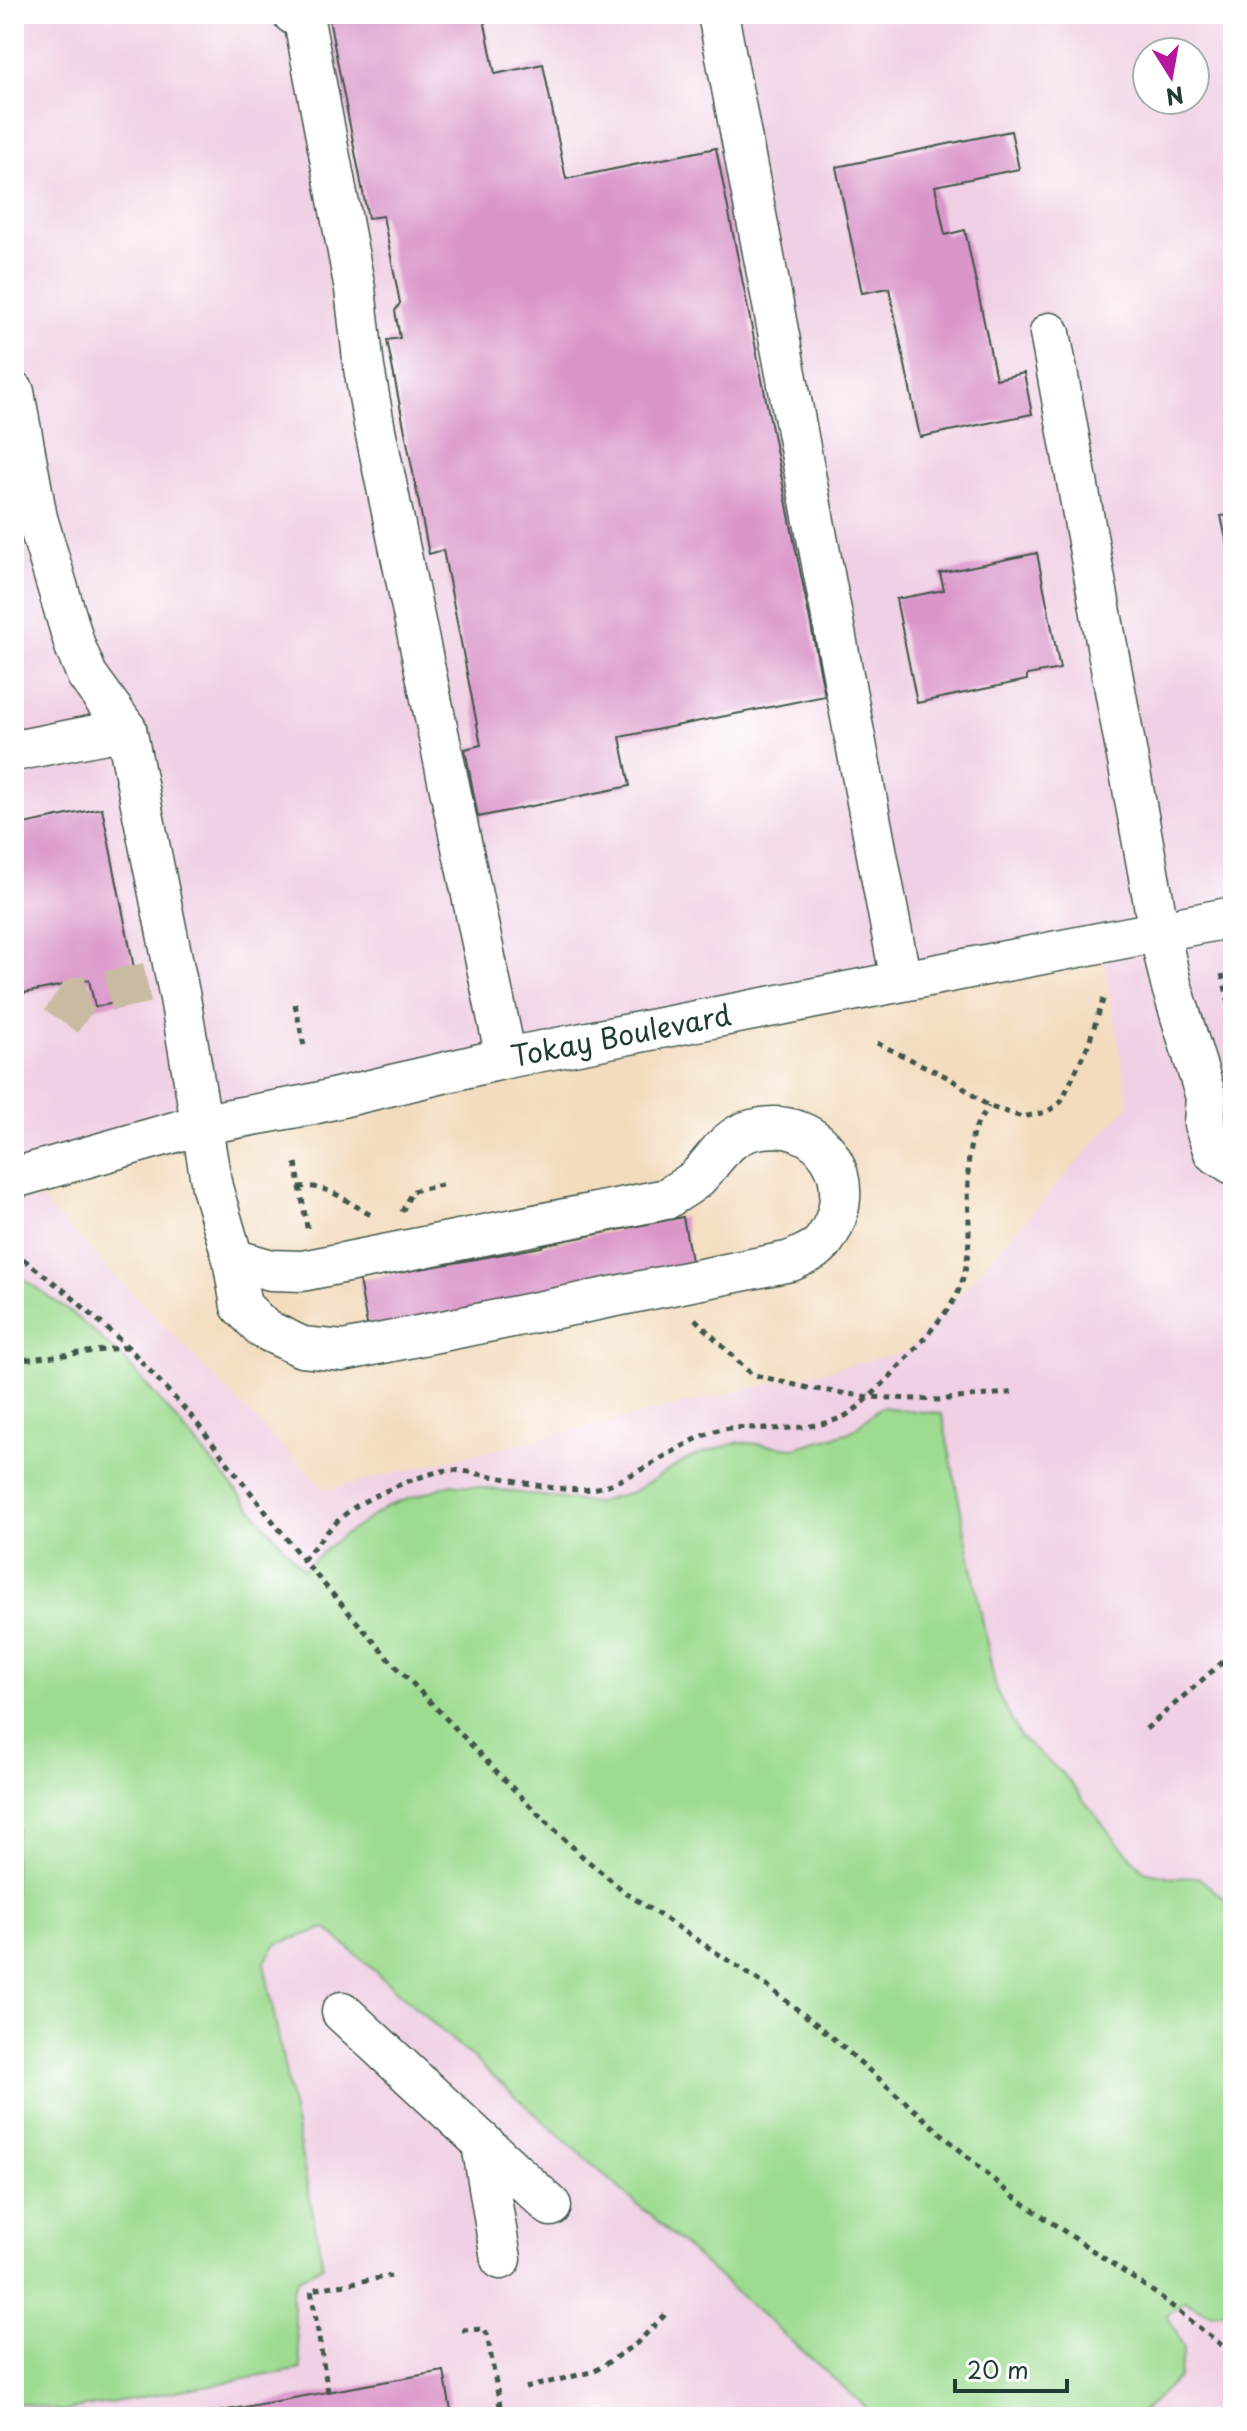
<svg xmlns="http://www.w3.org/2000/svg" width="1247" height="2431" viewBox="0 0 1247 2431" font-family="'Playpen Sans',sans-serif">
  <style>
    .built { fill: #f0d0e4; fill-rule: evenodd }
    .green { fill: #9ddb90; stroke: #5e8c62; stroke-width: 2 }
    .building { fill: #da95c9 }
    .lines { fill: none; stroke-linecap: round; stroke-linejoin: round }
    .minor-tunnel { stroke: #c9bba2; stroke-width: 40; stroke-dasharray: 40 20; stroke-linecap: butt }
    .minor-casing { stroke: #3f5549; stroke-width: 43 }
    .path { stroke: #3f5549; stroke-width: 5; stroke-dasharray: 6 6; stroke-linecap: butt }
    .minor { stroke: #fff; stroke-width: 40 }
    .labels { text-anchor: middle; stroke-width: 8; stroke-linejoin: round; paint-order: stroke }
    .street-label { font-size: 28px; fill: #1f3d34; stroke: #fff }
  </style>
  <rect width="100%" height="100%" fill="#fff"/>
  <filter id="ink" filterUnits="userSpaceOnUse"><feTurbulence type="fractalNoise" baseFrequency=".0125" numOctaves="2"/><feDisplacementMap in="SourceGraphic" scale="16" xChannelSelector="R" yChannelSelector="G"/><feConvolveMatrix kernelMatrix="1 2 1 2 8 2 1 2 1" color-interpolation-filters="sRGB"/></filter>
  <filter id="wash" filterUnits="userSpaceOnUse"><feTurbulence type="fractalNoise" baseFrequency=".006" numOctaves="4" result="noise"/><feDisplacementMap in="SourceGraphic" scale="32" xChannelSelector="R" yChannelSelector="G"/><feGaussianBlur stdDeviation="1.8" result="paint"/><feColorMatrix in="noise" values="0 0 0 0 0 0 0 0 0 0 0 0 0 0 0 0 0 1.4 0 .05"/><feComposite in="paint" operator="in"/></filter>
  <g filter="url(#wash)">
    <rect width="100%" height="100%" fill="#f3dbbd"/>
    <path class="built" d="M14,14H1233V2417H14ZM1147,52H1195V100H1147ZM1101,942L1129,1105L908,1351L324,1490L19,1177Z"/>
    <path class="green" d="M14,1272L73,1314L126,1361L303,1569L338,1539L388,1506L452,1484L594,1503L632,1492L691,1457L739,1442L794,1448L850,1432L881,1407L942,1414L996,1690L1020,1737L1063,1774L1116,1841L1144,1871L1175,1878L1198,1877L1233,1906V2309L1210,2314L1185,2301L1167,2315L1184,2348L1179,2377L1137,2417H877L326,1928L277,1944L264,1963L323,2266L298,2279L291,2294L301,2369L63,2411L14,2402V1846L18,1829L14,1827Z"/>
    <g id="blocks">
      <g class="building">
        <path d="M328,14H483L495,74L543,64L566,179L716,148L825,696L620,737L630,786L478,817L465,749L481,745L443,550L429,554L387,340L400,338L395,311L400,303L383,216L368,218Z"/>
        <path d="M1011,131L1019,169L935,186L945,235L965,230L996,379L1024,373L1032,414L920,437L889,288L862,293L836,167Z"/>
        <path d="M1233,514V567H1232L1221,516Z"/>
        <path d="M1037,553L1060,669L1027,675V680L917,703L896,599L944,590L940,573Z"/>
        <path d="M102,808L140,998L95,1007L89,980L14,995V826Z"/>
        <path d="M683,1217L692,1266L368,1330L359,1280L542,1247V1245Z"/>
        <path d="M444,2371L452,2417H199V2415Z"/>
      </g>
    </g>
  </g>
  <g filter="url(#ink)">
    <use href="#blocks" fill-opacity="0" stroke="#3f5549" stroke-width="2"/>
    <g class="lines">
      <path class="minor-tunnel" d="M61,1021L78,997L176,977"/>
      <defs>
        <g id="minor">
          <path d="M293,14L300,18L305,26L355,289L364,368L375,430L506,1058"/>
          <path d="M718,14L901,981"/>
          <path d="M1050,333L1159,931L1171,984L1206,1097L1204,1124L1214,1152L1233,1164"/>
          <path d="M14,392L37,518L75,646L87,675L126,729L180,998L212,1187L233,1259L241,1306L264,1329L302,1347L343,1351L791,1261C801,1256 816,1251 823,1242C866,1184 823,1112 752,1130C726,1136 714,1161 697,1178C688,1186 676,1192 666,1199L302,1271L271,1270L233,1259"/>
          <path d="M14,751L126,729"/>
          <path d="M14,1178L203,1124L308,1105L506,1058L1233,917"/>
          <path d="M342,2012L551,2206"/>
          <path d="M482,2144L501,2259"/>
        </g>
      </defs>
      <use href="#minor" class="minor-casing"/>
      <g class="path">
        <path d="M1222,974L1233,1019"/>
        <path d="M295,1004L304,1046"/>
        <path d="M877,1043L951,1079L988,1106L1022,1117L1047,1112L1061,1102L1088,1045L1104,997"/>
        <path d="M296,1163L308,1233"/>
        <path d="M299,1187C329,1183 347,1203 373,1216"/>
        <path d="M402,1212L412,1191L442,1185"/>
        <path d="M14,1252L66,1292L128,1347L193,1418L303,1560L390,1660L525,1801L582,1856L626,1893L767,1986L820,2027L1011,2195L1158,2295L1229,2351"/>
        <path d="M695,1319L751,1374L808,1388L869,1397L938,1400L1017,1392"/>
        <path d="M14,1361L128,1347"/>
        <path d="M303,1560C318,1542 334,1522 353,1508C375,1494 423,1473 449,1470C458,1470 470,1472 479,1474C516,1479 555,1493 592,1489C625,1485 678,1445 712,1432C737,1423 764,1431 790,1428C808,1427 827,1424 843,1417C868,1406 930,1333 948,1309C985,1258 959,1195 972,1138C974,1127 983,1116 988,1106"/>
        <path d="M1146,1729L1233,1653"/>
        <path d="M14,1740L16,1760L14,1776"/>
        <path d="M462,2330L484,2329L487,2334L502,2417"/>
        <path d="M525,2388L595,2371L637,2343L669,2311"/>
        <path d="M328,2392L311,2290L391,2276"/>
      </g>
      <use href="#minor" class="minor"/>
    </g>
  </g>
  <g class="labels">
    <g class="street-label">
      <text transform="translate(621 1036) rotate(-11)" y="10">Tokay Boulevard</text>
    </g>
  </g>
  <rect width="1247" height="2431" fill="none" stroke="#fff" stroke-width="48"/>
  <g transform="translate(1171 76) rotate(169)"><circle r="38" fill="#ffffff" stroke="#a5b1ae" stroke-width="2"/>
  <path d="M0-6L14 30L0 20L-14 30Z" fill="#b5179e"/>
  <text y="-12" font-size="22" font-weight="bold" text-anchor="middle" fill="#1f3d34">N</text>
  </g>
  <path d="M955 2379v12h112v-12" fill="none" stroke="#1f3d34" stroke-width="4"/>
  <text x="967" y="2379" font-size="24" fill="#1f3d34" stroke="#ffffff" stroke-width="6" paint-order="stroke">20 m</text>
</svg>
